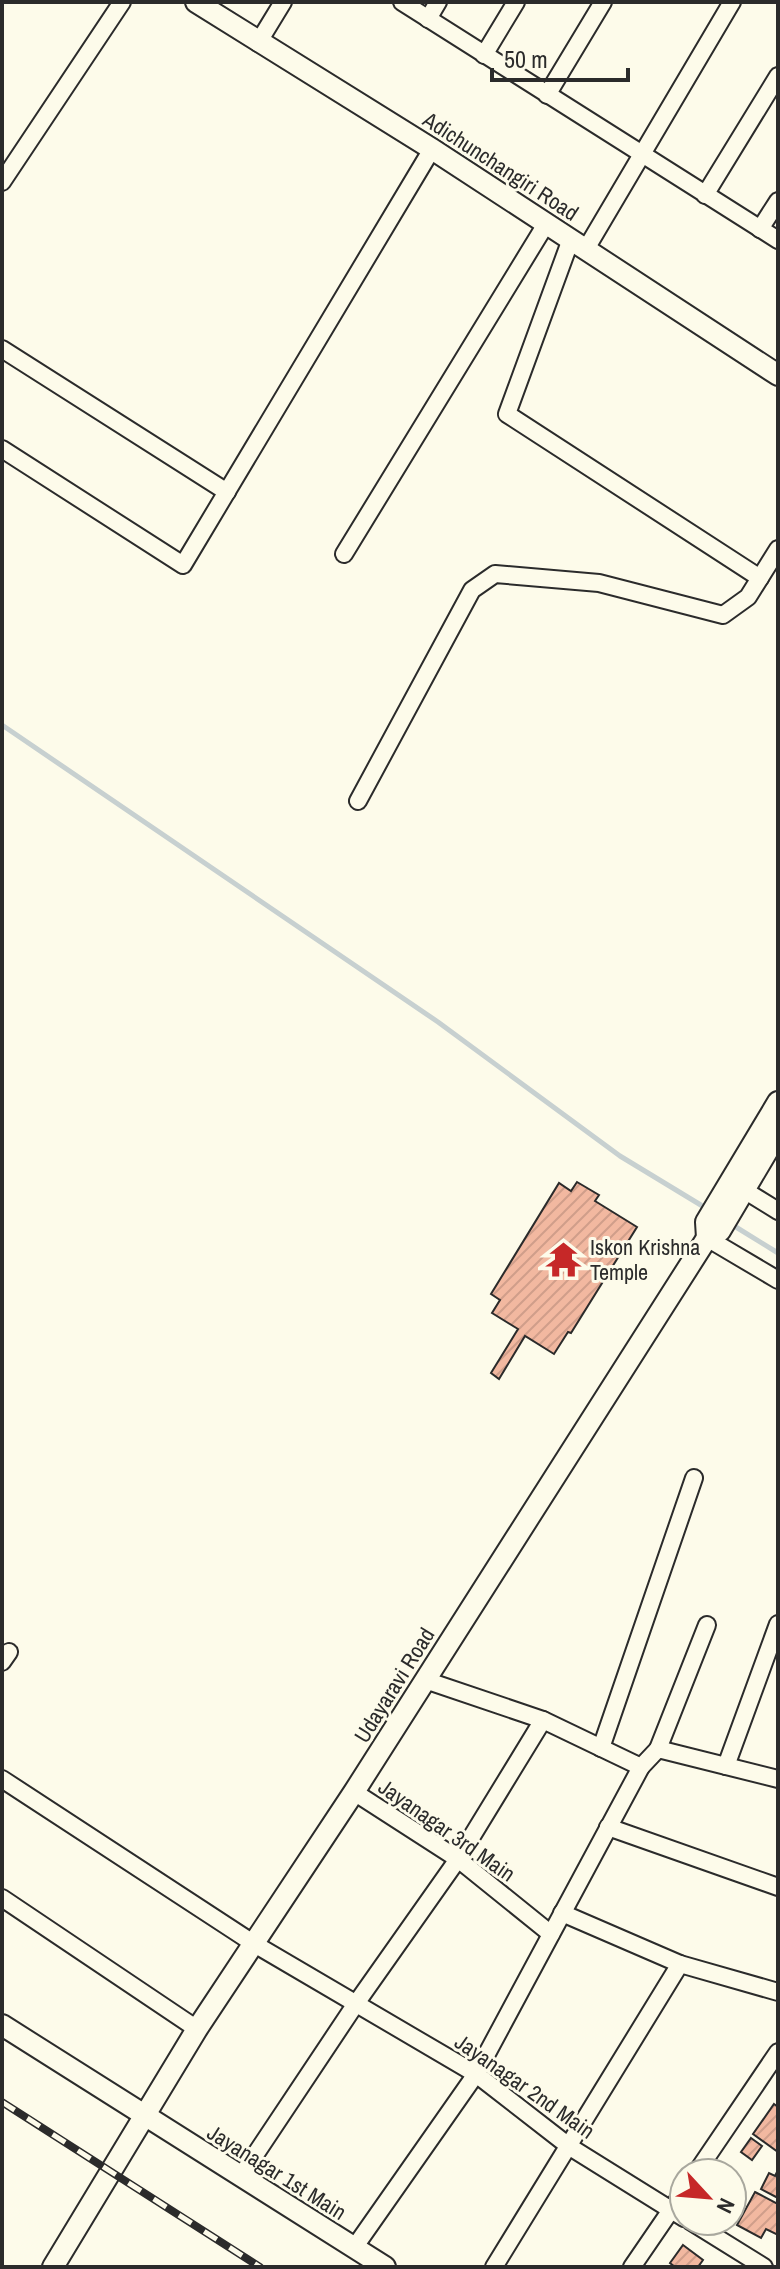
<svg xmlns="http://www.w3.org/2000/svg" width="780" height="2269" viewBox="0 0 780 2269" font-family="'Archivo Narrow',sans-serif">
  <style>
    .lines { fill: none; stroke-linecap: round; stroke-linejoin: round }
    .stream { stroke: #c7d0d0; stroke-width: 5 }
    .building { fill: url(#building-hatch); stroke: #2b2b2b; stroke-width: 2 }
    .minor-casing { stroke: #2b2b2b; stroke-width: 20 }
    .tertiary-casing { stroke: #2b2b2b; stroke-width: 24 }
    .minor { stroke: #fdfbea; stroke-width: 16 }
    .tertiary { stroke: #fdfbea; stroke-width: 20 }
    .rail-casing { stroke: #2b2b2b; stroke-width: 8 }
    .rail { stroke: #fdfbea; stroke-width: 5; stroke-dasharray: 15; stroke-linecap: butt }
    .labels { text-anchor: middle; stroke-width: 6; stroke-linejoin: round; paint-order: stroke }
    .street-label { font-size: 22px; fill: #2b2b2b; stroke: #fdfbea }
    .poi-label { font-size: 22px; fill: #2b2b2b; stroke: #fdfbea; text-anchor: start }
  </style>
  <defs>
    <pattern id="building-hatch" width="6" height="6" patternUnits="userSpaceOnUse" patternTransform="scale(2)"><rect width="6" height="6" fill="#f2b8a0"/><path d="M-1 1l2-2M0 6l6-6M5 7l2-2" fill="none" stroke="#d09e8a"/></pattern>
  </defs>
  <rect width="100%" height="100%" fill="#fdfbea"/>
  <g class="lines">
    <g class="stream">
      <path d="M2,725L438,1022L620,1156L709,1210"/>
      <path d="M731,1224L778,1253"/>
    </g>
  </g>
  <g class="building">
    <path d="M577,1182L599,1195L595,1201L637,1227L571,1333L568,1332L554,1354L525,1336L499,1379L491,1373L518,1329L492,1313L500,1300L491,1294L559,1183L571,1191Z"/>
    <path d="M774,2104L778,2107V2152L753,2134Z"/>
    <path d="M751,2138L762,2146L752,2160L741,2152Z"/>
    <path d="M778,2170V2198L761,2189L769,2173L775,2176Z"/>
    <path d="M755,2192L778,2204V2235L766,2229L761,2238L737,2225Z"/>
    <path d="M683,2245L703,2260L698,2267H675L670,2263Z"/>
  </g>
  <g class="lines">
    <defs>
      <g id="minor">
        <path d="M402,2L778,240"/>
        <path d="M428,19L438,2"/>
        <path d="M258,43L283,2"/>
        <path d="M484,55L516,2"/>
        <path d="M547,95L603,2"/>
        <path d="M2,182L122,2"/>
        <path d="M705,195L778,76"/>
        <path d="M760,229L778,201"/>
        <path d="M571,239L507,414L760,578"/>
        <path d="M586,249L732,2"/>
        <path d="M2,349L227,492"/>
        <path d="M2,449L183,565L432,149"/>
        <path d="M344,554L546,224"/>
        <path d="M358,801L472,590L495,574L599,583L723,615L748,597L778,549"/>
        <path d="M744,1190L778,1211"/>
        <path d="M707,1238L778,1280"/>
        <path d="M2,1662L9,1652"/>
        <path d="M425,1680L543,1720"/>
        <path d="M601,1748L694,1478"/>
        <path d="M658,1749L707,1625"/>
        <path d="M726,1766L778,1624"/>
        <path d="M2,1779L256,1945L476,2074L570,2147L684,2218"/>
        <path d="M354,1792L458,1859L551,1934"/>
        <path d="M608,1827L778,1887"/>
        <path d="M2,1898L197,2029"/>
        <path d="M562,1913L680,1964"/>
        <path d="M696,2173L778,2052"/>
        <path d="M241,2176L355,2005L458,1859L543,1720L641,1767L658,1749L778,1779"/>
        <path d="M690,2221L764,2267"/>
        <path d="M354,2248L476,2074L641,1767"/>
        <path d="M494,2267L680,1964L778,1992"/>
        <path d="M632,2267L684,2191"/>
      </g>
      <g id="tertiary">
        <path d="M196,2L432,149L778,375"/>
        <path d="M707,1238L706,1222L778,1102"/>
        <path d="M2,2025L385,2267"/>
        <path d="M53,2267L197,2029L354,1792L707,1238L720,1231L778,1133"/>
      </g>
    </defs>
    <use href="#minor" class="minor-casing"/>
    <use href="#tertiary" class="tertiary-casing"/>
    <use href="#minor" class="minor"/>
    <use href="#tertiary" class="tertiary"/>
    <defs>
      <path id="rail" d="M2,2102L260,2267"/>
    </defs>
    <use href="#rail" class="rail-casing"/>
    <use href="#rail" class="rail"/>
  </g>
  <defs>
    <symbol id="temple-bare" viewBox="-9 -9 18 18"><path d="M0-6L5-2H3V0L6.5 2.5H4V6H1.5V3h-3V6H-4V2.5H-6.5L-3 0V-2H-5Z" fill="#c62828" stroke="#fdfbea" stroke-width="2.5" paint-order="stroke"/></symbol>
  </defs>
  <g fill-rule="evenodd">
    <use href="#temple-bare" x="538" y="1234" width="51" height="51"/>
  </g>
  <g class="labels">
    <g class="street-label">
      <text transform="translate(501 166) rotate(33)" y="8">Adichunchangiri Road</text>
      <text transform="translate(394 1685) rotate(-58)" y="8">Udayaravi Road</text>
      <text transform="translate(447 1830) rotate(35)" y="8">Jayanagar 3rd Main</text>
      <text transform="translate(525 2086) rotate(35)" y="8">Jayanagar 2nd Main</text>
      <text transform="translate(277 2172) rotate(32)" y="8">Jayanagar 1st Main</text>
    </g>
    <g class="poi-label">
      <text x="590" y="1255">Iskon Krishna<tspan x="590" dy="25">Temple</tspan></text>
    </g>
  </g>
  <rect width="780" height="2269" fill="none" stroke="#2b2b2b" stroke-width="8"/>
  <g transform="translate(708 2197) rotate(116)"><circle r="38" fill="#fdfbea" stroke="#a9a89e" stroke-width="2"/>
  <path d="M0-6L14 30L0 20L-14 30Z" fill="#c62828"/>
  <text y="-12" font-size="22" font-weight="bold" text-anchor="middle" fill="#2b2b2b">N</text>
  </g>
  <path d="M492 68v12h136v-12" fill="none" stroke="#2b2b2b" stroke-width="4"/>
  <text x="504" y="68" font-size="24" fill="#2b2b2b" stroke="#fdfbea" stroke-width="6" paint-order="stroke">50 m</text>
</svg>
